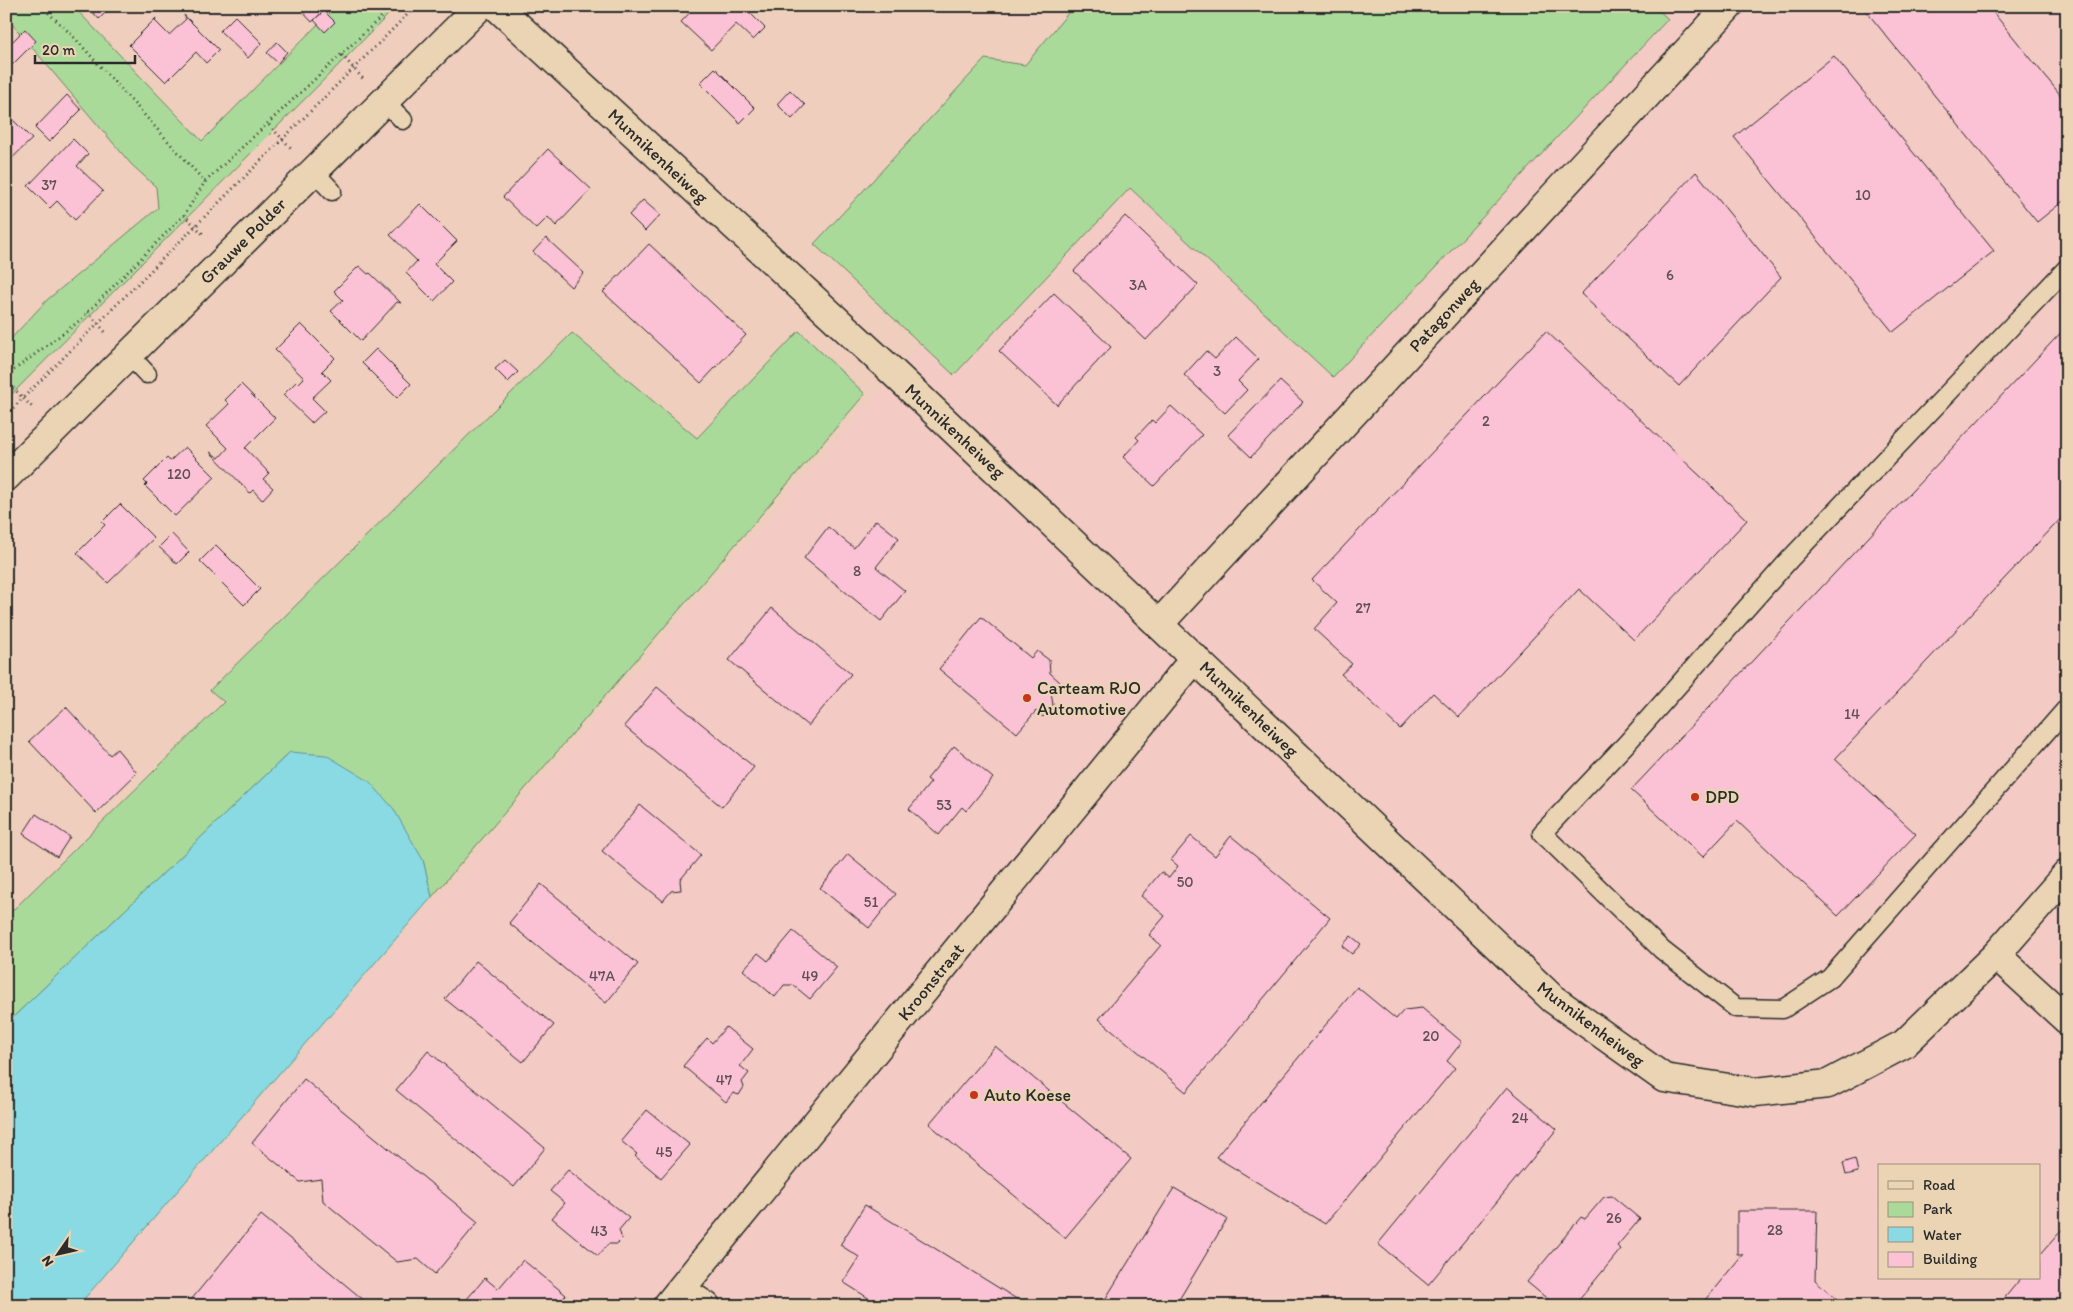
<svg xmlns="http://www.w3.org/2000/svg" width="2073" height="1312" viewBox="0 0 2073 1312" font-family="Itim,sans-serif">
  <style>
    .built { fill: #f3cac4; fill-rule: evenodd }
    .green { fill: #aada99; stroke: #6a8262 }
    .water { fill: #89dae2; stroke: #639499 }
    .building { fill: #fbc1d5; stroke: #2b2b2b }
    .lines { fill: none; stroke-linecap: round; stroke-linejoin: round }
    .service-casing { stroke: #2b2b2b; stroke-width: 21 }
    .minor-casing { stroke: #2b2b2b; stroke-width: 31 }
    .path { stroke: #2b2b2b; stroke-width: 3; stroke-dasharray: 1 4; stroke-linecap: butt }
    .service { stroke: #ead4b3; stroke-width: 18 }
    .minor { stroke: #ead4b3; stroke-width: 28 }
    .poi-dot { fill: #c8321e; stroke: #ead4b3; stroke-width: 2 }
    .labels { text-anchor: middle; stroke-width: 4.5; stroke-linejoin: round; paint-order: stroke }
    .number-label { font-size: 15px; fill: #5f5056 }
    .street-label { font-size: 18px; fill: #2b2b2b; stroke: #ead4b3 }
    .poi-label { font-size: 18px; fill: #2b2b2b; stroke: #ead4b3; text-anchor: start }
  </style>
  <rect width="100%" height="100%" fill="#efcebd"/>
  <filter id="ink" filterUnits="userSpaceOnUse"><feTurbulence type="fractalNoise" baseFrequency=".02" numOctaves="2"/><feDisplacementMap in="SourceGraphic" scale="10" xChannelSelector="R" yChannelSelector="G"/><feConvolveMatrix kernelMatrix="1 2 1 2 8 2 1 2 1" color-interpolation-filters="sRGB"/></filter>
  <g filter="url(#ink)">
    <path class="built" d="M1247,6H2067V1306H81L894,373ZM1879,1166H2039V1278H1879Z"/>
    <g class="green">
      <path d="M6,6H73L202,141L336,6H397L6,400V344L47,300L158,208L156,187L131,164L6,17Z"/>
      <path d="M1074,6H1654L1668,19L1333,377L1130,188L954,375L814,244L985,59L1025,65Z"/>
      <path d="M799,331L865,394L432,897L423,860L290,752L6,1024V917L224,702L210,690L572,333L697,438Z"/>
    </g>
    <path class="water" d="M290,752L326,755L369,781L393,808L423,860L432,897L78,1306H20L6,1297V1024Z"/>
    <g class="building">
      <path d="M87,6H112L99,19Z"/>
      <path d="M297,6H327V7L312,22Z"/>
      <path d="M696,6H746L750,10L748,11L765,28L753,40L736,24L711,50L681,22Z"/>
      <path d="M1862,6H1988L2067,103V198L2037,222Z"/>
      <path d="M324,11L335,22L325,32L314,20Z"/>
      <path d="M184,15L219,50L206,63L196,52L166,82L129,45L156,18L155,21L169,35L186,19Z"/>
      <path d="M235,16L262,43L248,58L220,31Z"/>
      <path d="M25,29L36,41L12,65L6,59V48Z"/>
      <path d="M277,42L287,52L278,63L267,53Z"/>
      <path d="M1834,56L1994,251L1893,332L1734,137Z"/>
      <path d="M715,68L755,108L740,123L700,83Z"/>
      <path d="M790,90L805,105L792,119L777,104Z"/>
      <path d="M67,95L81,110L49,142L35,128Z"/>
      <path d="M11,118L32,139L7,163L6,123Z"/>
      <path d="M73,139L88,154L77,166L103,191L75,220L57,201L50,208L28,186Z"/>
      <path d="M548,149L591,189L556,226L548,217L536,229L503,197Z"/>
      <path d="M1696,172L1781,277L1679,386L1581,294Z"/>
      <path d="M643,200L660,215L645,231L629,215Z"/>
      <path d="M420,204L457,241L434,264L452,282L434,301L406,273L417,261L390,235Z"/>
      <path d="M1125,216L1198,285L1146,340L1074,271Z"/>
      <path d="M546,238L584,273L571,287L533,252Z"/>
      <path d="M649,244L746,335L701,383L603,292Z"/>
      <path d="M359,266L368,274L370,273L401,303L397,302L361,341L331,311L343,300L334,291Z"/>
      <path d="M1054,293L1111,347L1057,405L999,351Z"/>
      <path d="M301,324L335,358L322,371L331,380L312,398L325,411L312,423L283,395L296,382L298,384L304,378L275,350Z"/>
      <path d="M2067,326V512L1835,759L1916,834L1838,916L1737,821L1703,857L1631,790Z"/>
      <path d="M1546,331L1747,520L1634,640L1579,589L1459,717L1433,693L1400,729L1341,674L1352,664L1314,629L1337,603L1312,580Z"/>
      <path d="M1236,337L1259,359L1238,381L1247,390L1225,413L1184,375L1206,351L1215,359Z"/>
      <path d="M376,349L411,384L397,398L362,363Z"/>
      <path d="M505,360L518,372L508,382L495,369Z"/>
      <path d="M1280,381L1303,402L1251,457L1228,435Z"/>
      <path d="M241,384L275,418L245,448L269,473L263,479L273,488L262,500L253,490L250,493L210,452L219,458L228,448L206,426L229,404L225,400Z"/>
      <path d="M1171,406L1202,435L1154,486L1123,457L1139,440L1136,437L1152,420L1155,423Z"/>
      <path d="M185,447L215,477L175,516L145,486L147,484L144,481L167,458L170,461Z"/>
      <path d="M120,504L154,538L108,583L77,553L105,525L102,522Z"/>
      <path d="M876,520L899,538L876,567L905,591L881,621L804,558L828,527L854,548Z"/>
      <path d="M172,534L189,552L177,564L159,547Z"/>
      <path d="M216,545L260,589L244,605L200,561Z"/>
      <path d="M772,608L851,674L808,726L729,660Z"/>
      <path d="M981,617L1031,658L1037,651L1049,660L1050,673L1060,682L1051,692L1053,705L1043,717L1036,711L1017,733L939,669Z"/>
      <path d="M657,687L754,767L722,807L624,726Z"/>
      <path d="M66,707L110,755L117,749L137,773L96,813L29,741Z"/>
      <path d="M954,746L993,778L966,811L962,807L939,835L909,809L931,782L927,779Z"/>
      <path d="M640,805L701,855L680,880L681,890L671,891L663,901L602,851Z"/>
      <path d="M36,814L70,837L57,857L23,834Z"/>
      <path d="M1191,836L1215,856L1231,836L1330,918L1186,1092L1099,1019L1161,945L1149,935L1165,916L1141,896L1161,872L1169,878L1178,866L1171,860Z"/>
      <path d="M848,854L896,894L869,928L820,888Z"/>
      <path d="M541,884L638,964L606,1003L509,923Z"/>
      <path d="M793,931L837,967L810,999L793,985H784L775,997L743,970L758,953L768,961Z"/>
      <path d="M1351,936L1361,944L1352,954L1342,946Z"/>
      <path d="M476,961L554,1025L523,1062L445,999Z"/>
      <path d="M1357,987L1396,1019L1404,1010L1422,1008L1462,1042L1447,1061L1455,1068L1325,1224L1216,1157Z"/>
      <path d="M726,1027L753,1049L740,1066L749,1073L742,1082L744,1087L739,1095L733,1093L726,1102L683,1066L707,1038L712,1043Z"/>
      <path d="M995,1046L1131,1159L1065,1238L929,1124Z"/>
      <path d="M428,1051L545,1148L514,1187L396,1090Z"/>
      <path d="M304,1079L478,1222L435,1274L418,1259L397,1262L323,1201L321,1179L300,1182L252,1143Z"/>
      <path d="M1507,1087L1557,1129L1428,1285L1378,1244Z"/>
      <path d="M647,1110L690,1145L661,1178L635,1156L637,1154L621,1141Z"/>
      <path d="M1855,1159L1858,1172L1846,1175L1843,1163Z"/>
      <path d="M568,1170L629,1218L619,1230L622,1239L617,1244H608L598,1256L552,1218L565,1203L550,1191Z"/>
      <path d="M1174,1188L1227,1219L1183,1293L1175,1306H1101Z"/>
      <path d="M1612,1196L1640,1219L1617,1246L1621,1249L1574,1306H1556L1527,1282L1581,1217L1585,1219L1604,1197Z"/>
      <path d="M865,1205L1028,1306H881L843,1282L859,1257L840,1245Z"/>
      <path d="M1737,1211H1817L1815,1280L1838,1300L1834,1306H1700L1743,1254H1737Z"/>
      <path d="M261,1215L371,1306H186Z"/>
      <path d="M2067,1224V1306H1998L2021,1278H2039V1256Z"/>
      <path d="M523,1260L566,1295L557,1306H475L467,1299L485,1278L498,1289Z"/>
    </g>
    <g class="lines">
      <defs>
        <g id="service">
          <path d="M384,101L403,120"/>
          <path d="M314,172L332,191"/>
          <path d="M2067,268L1790,559L1627,743L1542,833L1662,950L1736,1008L1783,1009L1830,978L2067,708"/>
          <path d="M129,355L147,374"/>
        </g>
        <g id="minor">
          <path d="M496,6L894,373L1553,999L1664,1078L1755,1092L1828,1084L1904,1044L1996,955L2067,1020"/>
          <path d="M6,477L480,6"/>
          <path d="M1159,624L1729,6"/>
          <path d="M1996,955L2067,874"/>
          <path d="M681,1290L706,1306"/>
          <path d="M667,1306L1195,658"/>
        </g>
      </defs>
      <use href="#service" class="service-casing"/>
      <use href="#minor" class="minor-casing"/>
      <g class="path">
        <path d="M41,6L71,34L205,182"/>
        <path d="M342,55L363,79"/>
        <path d="M269,125L293,150"/>
        <path d="M184,215L205,236"/>
        <path d="M88,312L107,334"/>
        <path d="M6,376L78,322L184,215L205,182L393,6"/>
        <path d="M6,381L32,407"/>
        <path d="M6,415L416,6"/>
        <path d="M6,514L13,508"/>
      </g>
      <use href="#service" class="service"/>
      <use href="#minor" class="minor"/>
    </g>
  </g>
  <g class="poi-dot">
    <circle cx="1027" cy="698" r="5"/>
    <circle cx="1695" cy="797" r="5"/>
    <circle cx="974" cy="1095" r="5"/>
  </g>
  <g class="labels">
    <g class="number-label">
      <text x="49" y="190">37</text>
      <text x="1863" y="200">10</text>
      <text x="1670" y="280">6</text>
      <text x="1138" y="290">3A</text>
      <text x="1217" y="376">3</text>
      <text x="1486" y="426">2</text>
      <text x="179" y="479">120</text>
      <text x="857" y="576">8</text>
      <text x="1363" y="613">27</text>
      <text x="1852" y="719">14</text>
      <text x="944" y="810">53</text>
      <text x="1185" y="887">50</text>
      <text x="871" y="907">51</text>
      <text x="602" y="981">47A</text>
      <text x="810" y="981">49</text>
      <text x="1431" y="1041">20</text>
      <text x="724" y="1085">47</text>
      <text x="1520" y="1123">24</text>
      <text x="664" y="1157">45</text>
      <text x="1614" y="1223">26</text>
      <text x="1775" y="1235">28</text>
      <text x="599" y="1236">43</text>
    </g>
    <g class="street-label">
      <text transform="translate(658 156) rotate(43)" y="6">Munnikenheiweg</text>
      <text transform="translate(243 241) rotate(-45)" y="6">Grauwe Polder</text>
      <text transform="translate(1444 315) rotate(-47)" y="6">Patagonweg</text>
      <text transform="translate(955 431) rotate(43)" y="6">Munnikenheiweg</text>
      <text transform="translate(1249 709) rotate(44)" y="6">Munnikenheiweg</text>
      <text transform="translate(931 982) rotate(-51)" y="6">Kroonstraat</text>
      <text transform="translate(1591 1024) rotate(37)" y="6">Munnikenheiweg</text>
    </g>
    <g class="poi-label">
      <text x="1037" y="694">Carteam RJO<tspan x="1037" dy="21">Automotive</tspan></text>
      <text x="1705" y="803">DPD</text>
      <text x="984" y="1101">Auto Koese</text>
    </g>
  </g>
  <rect width="2073" height="1312" fill="none" stroke="#ead4b3" stroke-width="25"/>
  <rect x="12" y="12" width="2048" height="1287" fill="none" stroke="#2b2b2b" stroke-width="2" filter="url(#ink)"/>
  <rect x="1878" y="1164" width="162" height="115" fill="#ead4b3" stroke="#9e907d"/>
  <rect x="1888" y="1181" width="25" height="8" fill="#ead4b3" stroke="#9e907d"/>
  <text x="1923" y="1190" font-size="15" fill="#2b2b2b">Road</text>
  <rect x="1888" y="1202" width="25" height="15" fill="#aada99" stroke="#9e907d"/>
  <text x="1923" y="1214" font-size="15" fill="#2b2b2b">Park</text>
  <rect x="1888" y="1227" width="25" height="15" fill="#89dae2" stroke="#9e907d"/>
  <text x="1923" y="1240" font-size="15" fill="#2b2b2b">Water</text>
  <rect x="1888" y="1252" width="25" height="15" fill="#fbc1d5" stroke="#9e907d"/>
  <text x="1923" y="1264" font-size="15" fill="#2b2b2b">Building</text>
  <g transform="translate(58 1254) rotate(236)" stroke="#ead4b3" stroke-width="4" paint-order="stroke">
  <path d="M0-4L9 19L0 12L-9 19Z" fill="#2b2b2b"/>
  <text y="-8" font-size="14" font-weight="bold" text-anchor="middle" fill="#2b2b2b">N</text>
  </g>
  <path d="M35 55v8h100v-8" fill="none" stroke="#2b2b2b" stroke-width="2.5"/>
  <text x="42" y="55" font-size="15" fill="#2b2b2b" stroke="#ead4b3" stroke-width="4" paint-order="stroke">20 m</text>
</svg>
